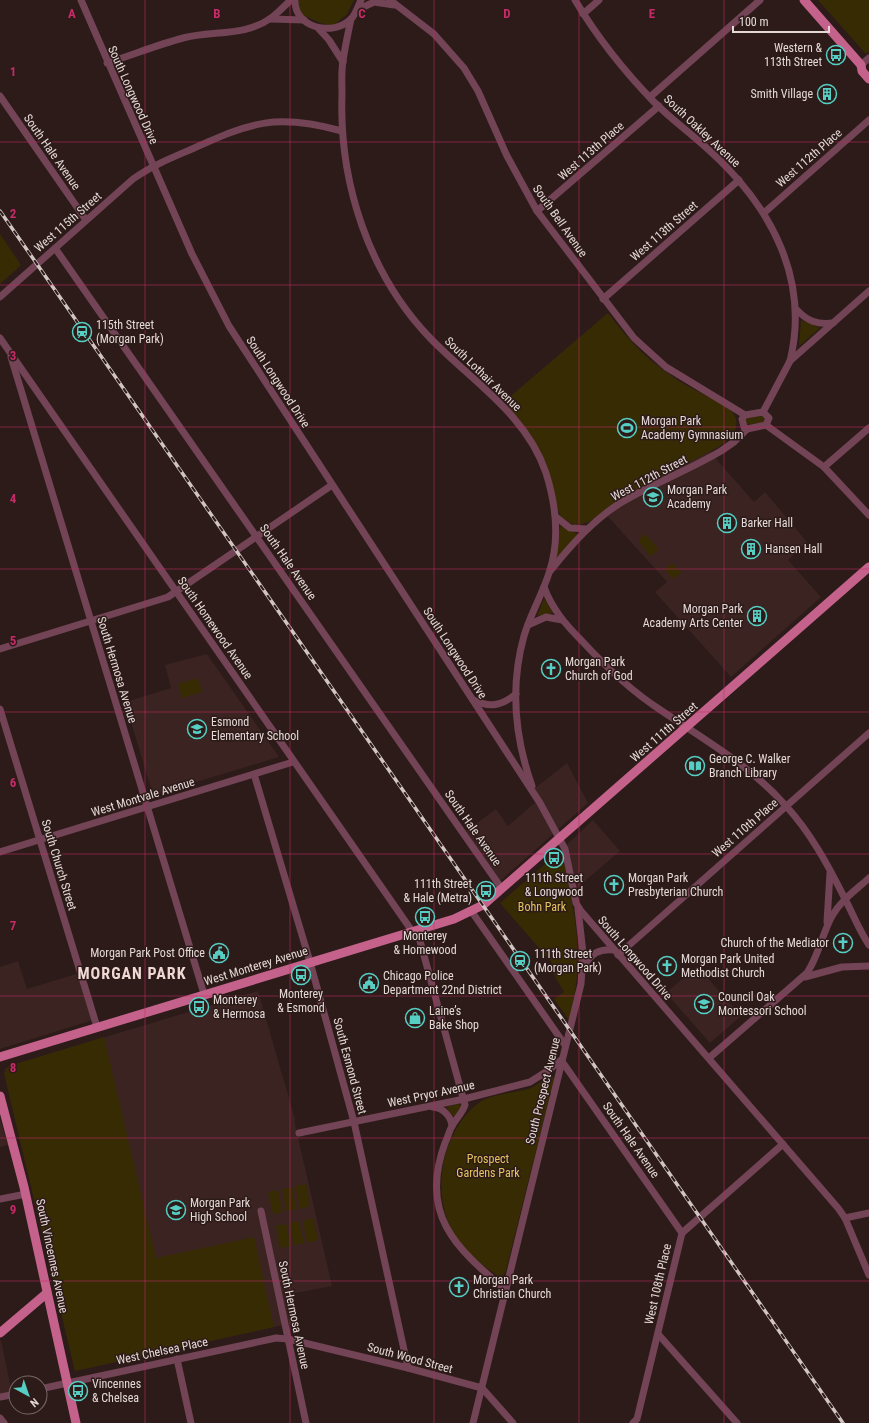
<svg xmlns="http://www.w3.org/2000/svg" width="869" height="1423" viewBox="0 0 869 1423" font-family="'Roboto Condensed',sans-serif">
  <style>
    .built { fill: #3a2320 }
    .green { fill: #372b04 }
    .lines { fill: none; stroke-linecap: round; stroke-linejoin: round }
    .minor { stroke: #734356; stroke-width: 7 }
    .major { stroke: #c4628b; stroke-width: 9 }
    .rail-casing { stroke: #d1c5c3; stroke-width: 3.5 }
    .rail { stroke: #2c1b19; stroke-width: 2; stroke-dasharray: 6; stroke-linecap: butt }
    .grid { fill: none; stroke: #c62b67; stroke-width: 1; stroke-opacity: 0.55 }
    .labels { text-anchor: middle; stroke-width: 3; stroke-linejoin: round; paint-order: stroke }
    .poi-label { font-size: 12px; fill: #e5d9d7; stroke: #2c1b19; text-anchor: start }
    .street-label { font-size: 12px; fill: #e5d9d7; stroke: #2c1b19 }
    .park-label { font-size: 12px; fill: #e6c55e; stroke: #2c1b19 }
    .district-label { font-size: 16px; font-weight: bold; letter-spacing: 1px; fill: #f0d8d5; stroke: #2c1b19 }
    .grid-label { font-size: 13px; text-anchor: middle; font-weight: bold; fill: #c62b67; stroke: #2c1b19; stroke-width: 3; stroke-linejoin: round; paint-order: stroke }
  </style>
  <rect width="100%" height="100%" fill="#2c1b19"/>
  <g class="built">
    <path d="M608,313L632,344L648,358L679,381L724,406L736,422L735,432L729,439L710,452L754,502L765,492L807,542L788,560L821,597L731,677L655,592L667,582L603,511L589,522L580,525L570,523L559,513L553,486L542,454L526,426L504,402Z"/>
    <path d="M207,654L279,757L153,795L125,702L171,688L165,665Z"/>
    <path d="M567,763L588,803L500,881L466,831L496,809L508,826L538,800L534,789Z"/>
    <path d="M593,820L620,851L571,893L558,855L557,854Z"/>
    <path d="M18,961L27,989L79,973L93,1020L0,1049V967Z"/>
    <path d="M697,966L741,1016L710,1043L666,993Z"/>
    <path d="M258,991L295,1119V1124L332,1286L286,1295L292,1323L75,1371L4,1073L5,1069L9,1066Z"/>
    <path d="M0,1119L8,1145L0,1147Z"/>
    <path d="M1,1340L12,1393L0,1396V1341Z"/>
  </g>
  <g class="green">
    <path d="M299,0H354L347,14L333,26L320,23L299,13L297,4Z"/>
    <path d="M818,0H869V51L866,54Z"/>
    <path d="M0,234L21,265L0,284Z"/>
    <path d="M608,313C628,340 651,364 680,382C691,389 726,404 733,413C743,427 729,440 718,447L622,497L589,522L575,525L561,517C555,503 554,486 549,472C540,445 524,423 504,402Z"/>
    <path d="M802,320L820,328L799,346L801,321Z"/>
    <path d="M759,415L764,418V422L746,425V419L750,417Z"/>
    <path d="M560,526L578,534L558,557H557Z"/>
    <path d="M645,534L658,548V551L650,556L639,542V539Z"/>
    <path d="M672,563L682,573L672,579L665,569Z"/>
    <path d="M544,598L553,613L537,616Z"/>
    <path d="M198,678L202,692L182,698L178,684Z"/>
    <path d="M557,854C565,858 565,871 567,878C579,934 583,965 569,1020L554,999L564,992L553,973L552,963L500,903Z"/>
    <path d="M104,1037L156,1258L254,1237L274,1327L75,1371L4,1073L9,1066Z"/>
    <path d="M552,1076L554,1079L506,1270L504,1275L498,1276C483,1266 466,1252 456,1237C430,1198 440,1135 476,1105C490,1093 511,1094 528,1089C537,1086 543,1079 552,1076Z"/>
    <path d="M458,1104L462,1106L454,1117L446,1107Z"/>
    <path d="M306,1184L310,1206L300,1209L295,1186Z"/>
    <path d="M292,1187L297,1209L286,1211L282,1189Z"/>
    <path d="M278,1190L283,1212L273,1214L268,1192Z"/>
    <path d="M313,1218L318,1240L307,1243L303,1221Z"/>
    <path d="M299,1221L304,1243L294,1245L289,1223Z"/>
    <path d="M286,1224L291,1246L280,1248L276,1226Z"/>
  </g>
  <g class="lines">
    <g class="minor">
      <path d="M81,0L192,254L229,326L540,803L565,849L576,903L581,911L838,1208L845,1218L869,1275"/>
      <path d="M295,0C294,28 333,37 351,19C356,14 358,6 361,0"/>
      <path d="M390,0L434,34L464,68L478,91L507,156L537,211L634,338L666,367L745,415"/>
      <path d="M575,0C597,37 624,71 654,102C672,120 693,135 711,152C771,207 810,279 790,361"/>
      <path d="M357,10L374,2L394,5"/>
      <path d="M583,14L599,0"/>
      <path d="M270,19L304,20"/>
      <path d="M351,19C348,33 345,47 343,61C341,72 342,83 342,95C339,183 369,275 431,339C472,381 527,415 546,473C556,505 560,541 549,573C542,595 530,615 524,636C510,686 515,738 532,786"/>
      <path d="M318,28L329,40L343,62"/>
      <path d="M107,63C132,55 157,45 183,38C212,30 245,37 271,18C278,13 284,6 291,0"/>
      <path d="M861,65L869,58"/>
      <path d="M0,96L86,220"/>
      <path d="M650,97L760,0"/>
      <path d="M537,211L659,106"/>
      <path d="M764,213L869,120"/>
      <path d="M55,248L502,889"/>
      <path d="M0,297L133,179C151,166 171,158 192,149C252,122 276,113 342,131"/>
      <path d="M603,299L739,180"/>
      <path d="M796,309C807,321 817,325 833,323"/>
      <path d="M0,338L412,931"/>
      <path d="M11,357L204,994"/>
      <path d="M763,412L790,361L869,291"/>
      <path d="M763,412L769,418L766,425L747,429L744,427L742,419L745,415Z"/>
      <path d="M766,425L824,467L869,515"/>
      <path d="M824,467L869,428"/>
      <path d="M556,517L570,528L587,529"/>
      <path d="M551,570C572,544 594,519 622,502C654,483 689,470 721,451L734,442L747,429"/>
      <path d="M544,587C552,609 566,625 582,641C605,666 630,690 659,709C703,739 750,765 786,806C810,832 828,865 844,897C853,914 859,930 869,945"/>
      <path d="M528,625L546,617L562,620"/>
      <path d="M0,649L168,597L332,485"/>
      <path d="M473,700C490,708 501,706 516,694"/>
      <path d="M0,709L97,1027"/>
      <path d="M254,774L310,962L354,1122L408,1368"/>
      <path d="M0,852L293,762"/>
      <path d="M472,912L565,1045"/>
      <path d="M827,922L830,873"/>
      <path d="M417,930L465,1105C462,1114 456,1118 452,1126C449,1131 448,1137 445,1143C419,1214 455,1248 506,1290"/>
      <path d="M618,955L869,733"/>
      <path d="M584,966C591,954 599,948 614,950"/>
      <path d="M805,977L842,967L869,966"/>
      <path d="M709,1058L807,973C819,955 822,934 832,916C841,900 856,890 869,878"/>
      <path d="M433,1107C443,1108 451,1116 452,1126"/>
      <path d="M299,1133L464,1099L530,1082L549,1070L561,1060L682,1233"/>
      <path d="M0,1199L26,1194"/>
      <path d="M261,1211L306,1423"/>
      <path d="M845,1218L869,1213"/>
      <path d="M658,1334L737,1423"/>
      <path d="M177,1359L191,1423"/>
      <path d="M40,1389L276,1338L288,1339L408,1368L482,1388L513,1423"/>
      <path d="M0,1397L16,1394"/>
      <path d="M0,1418L4,1423"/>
      <path d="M473,1423L581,984L583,953L578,909"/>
      <path d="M633,1423L637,1419L682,1233L783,1144"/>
    </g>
    <g class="major">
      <path d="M804,0L861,65L862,71L869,79"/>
      <path d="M0,1057L454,919L483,905L869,567"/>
      <path d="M0,1096L24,1187L76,1423"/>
      <path d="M0,1333L47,1293"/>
    </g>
    <defs>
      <path id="rail" d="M0,211L843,1423"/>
    </defs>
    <use href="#rail" class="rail-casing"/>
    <use href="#rail" class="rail"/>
  </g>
  <path class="grid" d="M145,0V1423M290,0V1423M434,0V1423M579,0V1423M724,0V1423M0,142H869M0,285H869M0,427H869M0,569H869M0,712H869M0,854H869M0,996H869M0,1138H869M0,1281H869"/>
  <defs>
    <symbol id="bus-ring" viewBox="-11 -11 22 22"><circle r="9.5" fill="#2c1b19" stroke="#56cec3" stroke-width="1.5"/><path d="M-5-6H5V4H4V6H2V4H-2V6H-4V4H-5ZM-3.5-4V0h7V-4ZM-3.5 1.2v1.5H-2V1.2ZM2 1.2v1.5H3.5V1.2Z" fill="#56cec3"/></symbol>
    <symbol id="building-ring" viewBox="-11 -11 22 22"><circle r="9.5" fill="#2c1b19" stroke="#56cec3" stroke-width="1.5"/><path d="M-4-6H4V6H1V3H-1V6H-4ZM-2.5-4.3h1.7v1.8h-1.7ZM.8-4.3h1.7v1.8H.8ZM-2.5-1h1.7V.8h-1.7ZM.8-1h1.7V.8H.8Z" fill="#56cec3"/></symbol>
    <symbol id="station-ring" viewBox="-11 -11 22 22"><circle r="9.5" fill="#2c1b19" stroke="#56cec3" stroke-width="1.5"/><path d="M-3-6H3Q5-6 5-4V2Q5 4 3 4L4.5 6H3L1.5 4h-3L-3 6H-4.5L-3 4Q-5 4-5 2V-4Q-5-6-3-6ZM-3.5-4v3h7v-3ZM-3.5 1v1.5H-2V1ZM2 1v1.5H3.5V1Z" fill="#56cec3"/></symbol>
    <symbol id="stadium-ring" viewBox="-11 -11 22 22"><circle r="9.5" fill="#2c1b19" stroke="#56cec3" stroke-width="1.5"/><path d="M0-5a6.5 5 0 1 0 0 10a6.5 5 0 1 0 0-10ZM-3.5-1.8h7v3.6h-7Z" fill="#56cec3"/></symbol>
    <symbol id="school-ring" viewBox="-11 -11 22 22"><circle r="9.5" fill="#2c1b19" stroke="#56cec3" stroke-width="1.5"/><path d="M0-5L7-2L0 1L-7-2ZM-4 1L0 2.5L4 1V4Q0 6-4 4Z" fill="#56cec3"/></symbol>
    <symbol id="church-ring" viewBox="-11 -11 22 22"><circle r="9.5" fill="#2c1b19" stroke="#56cec3" stroke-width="1.5"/><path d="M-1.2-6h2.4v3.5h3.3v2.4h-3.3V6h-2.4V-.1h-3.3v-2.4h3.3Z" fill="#56cec3"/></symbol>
    <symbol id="library-ring" viewBox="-11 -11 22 22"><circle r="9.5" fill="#2c1b19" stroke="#56cec3" stroke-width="1.5"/><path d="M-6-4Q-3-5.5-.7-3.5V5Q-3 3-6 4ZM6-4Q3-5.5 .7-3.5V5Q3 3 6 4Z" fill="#56cec3"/></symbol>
    <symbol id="civic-ring" viewBox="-11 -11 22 22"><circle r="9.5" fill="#2c1b19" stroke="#56cec3" stroke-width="1.5"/><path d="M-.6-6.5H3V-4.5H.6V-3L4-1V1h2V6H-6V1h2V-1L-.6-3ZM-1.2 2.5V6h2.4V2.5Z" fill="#56cec3"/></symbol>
    <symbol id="shop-ring" viewBox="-11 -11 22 22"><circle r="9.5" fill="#2c1b19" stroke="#56cec3" stroke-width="1.5"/><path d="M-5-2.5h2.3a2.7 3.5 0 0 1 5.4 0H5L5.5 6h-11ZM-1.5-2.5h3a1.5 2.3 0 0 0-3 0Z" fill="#56cec3"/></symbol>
  </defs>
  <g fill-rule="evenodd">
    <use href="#bus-ring" x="825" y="44" width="22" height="22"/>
    <use href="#building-ring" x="816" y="83" width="22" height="22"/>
    <use href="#station-ring" x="71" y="321" width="22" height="22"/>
    <use href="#stadium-ring" x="616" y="417" width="22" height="22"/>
    <use href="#school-ring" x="642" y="486" width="22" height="22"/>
    <use href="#building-ring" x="716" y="512" width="22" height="22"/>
    <use href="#building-ring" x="740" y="538" width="22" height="22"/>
    <use href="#building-ring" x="746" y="605" width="22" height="22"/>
    <use href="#church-ring" x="540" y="658" width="22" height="22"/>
    <use href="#school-ring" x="186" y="718" width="22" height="22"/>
    <use href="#library-ring" x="684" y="755" width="22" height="22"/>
    <use href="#bus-ring" x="543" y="847" width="22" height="22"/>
    <use href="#church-ring" x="603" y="874" width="22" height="22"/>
    <use href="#bus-ring" x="475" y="880" width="22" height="22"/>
    <use href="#bus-ring" x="414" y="906" width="22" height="22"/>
    <use href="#church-ring" x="832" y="932" width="22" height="22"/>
    <use href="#civic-ring" x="208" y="942" width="22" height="22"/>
    <use href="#station-ring" x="509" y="950" width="22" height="22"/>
    <use href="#church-ring" x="656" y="955" width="22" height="22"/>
    <use href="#bus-ring" x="290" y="964" width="22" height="22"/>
    <use href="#civic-ring" x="358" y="972" width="22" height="22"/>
    <use href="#school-ring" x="693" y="993" width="22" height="22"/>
    <use href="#bus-ring" x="188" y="996" width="22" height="22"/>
    <use href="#shop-ring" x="404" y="1007" width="22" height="22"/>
    <use href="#school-ring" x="165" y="1199" width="22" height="22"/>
    <use href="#church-ring" x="448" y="1276" width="22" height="22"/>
    <use href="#bus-ring" x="67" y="1380" width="22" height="22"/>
  </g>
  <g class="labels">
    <g class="poi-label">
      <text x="822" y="52" text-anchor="end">Western &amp;<tspan x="822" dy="14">113th Street</tspan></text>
      <text x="813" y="98" text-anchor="end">Smith Village</text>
      <text x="96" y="329">115th Street<tspan x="96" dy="14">(Morgan Park)</tspan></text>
      <text x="641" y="425">Morgan Park<tspan x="641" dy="14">Academy Gymnasium</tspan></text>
      <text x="667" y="494">Morgan Park<tspan x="667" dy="14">Academy</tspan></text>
      <text x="741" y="527">Barker Hall</text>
      <text x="765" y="553">Hansen Hall</text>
      <text x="743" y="613" text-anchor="end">Morgan Park<tspan x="743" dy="14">Academy Arts Center</tspan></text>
      <text x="565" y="666">Morgan Park<tspan x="565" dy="14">Church of God</tspan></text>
      <text x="211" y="726">Esmond<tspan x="211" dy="14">Elementary School</tspan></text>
      <text x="709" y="763">George C. Walker<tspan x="709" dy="14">Branch Library</tspan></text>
      <text x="554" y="882" text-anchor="middle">111th Street<tspan x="554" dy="14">&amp; Longwood</tspan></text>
      <text x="628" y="882">Morgan Park<tspan x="628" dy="14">Presbyterian Church</tspan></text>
      <text x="472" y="888" text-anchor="end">111th Street<tspan x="472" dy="14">&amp; Hale (Metra)</tspan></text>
      <text x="425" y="940" text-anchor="middle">Monterey<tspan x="425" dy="14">&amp; Homewood</tspan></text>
      <text x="829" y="947" text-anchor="end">Church of the Mediator</text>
      <text x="205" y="957" text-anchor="end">Morgan Park Post Office</text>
      <text x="534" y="958">111th Street<tspan x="534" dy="14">(Morgan Park)</tspan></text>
      <text x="681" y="963">Morgan Park United<tspan x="681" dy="14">Methodist Church</tspan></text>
      <text x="383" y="980">Chicago Police<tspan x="383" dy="14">Department 22nd District</tspan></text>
      <text x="301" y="998" text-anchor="middle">Monterey<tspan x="301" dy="14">&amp; Esmond</tspan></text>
      <text x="718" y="1001">Council Oak<tspan x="718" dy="14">Montessori School</tspan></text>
      <text x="213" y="1004">Monterey<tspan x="213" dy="14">&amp; Hermosa</tspan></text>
      <text x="429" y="1015">Laine’s<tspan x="429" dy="14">Bake Shop</tspan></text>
      <text x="190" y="1207">Morgan Park<tspan x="190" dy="14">High School</tspan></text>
      <text x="473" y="1284">Morgan Park<tspan x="473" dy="14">Christian Church</tspan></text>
      <text x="92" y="1388">Vincennes<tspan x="92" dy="14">&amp; Chelsea</tspan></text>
    </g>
    <g class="street-label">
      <text transform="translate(133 95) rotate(66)" y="4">South Longwood Drive</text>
      <text transform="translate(702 131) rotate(43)" y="4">South Oakley Avenue</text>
      <text transform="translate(591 151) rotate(-41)" y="4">West 113th Place</text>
      <text transform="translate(52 152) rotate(55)" y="4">South Hale Avenue</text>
      <text transform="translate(809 158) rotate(-41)" y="4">West 112th Place</text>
      <text transform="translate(560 221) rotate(55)" y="4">South Bell Avenue</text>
      <text transform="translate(68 222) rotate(-41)" y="4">West 115th Street</text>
      <text transform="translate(664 231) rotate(-41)" y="4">West 113th Street</text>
      <text transform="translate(483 374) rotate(44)" y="4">South Lothair Avenue</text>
      <text transform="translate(278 382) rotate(57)" y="4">South Longwood Drive</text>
      <text transform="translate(649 478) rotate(-28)" y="4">West 112th Street</text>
      <text transform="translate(288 562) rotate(55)" y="4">South Hale Avenue</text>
      <text transform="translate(215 628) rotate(55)" y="4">South Homewood Avenue</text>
      <text transform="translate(455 653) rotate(57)" y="4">South Longwood Drive</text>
      <text transform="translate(117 670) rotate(73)" y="4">South Hermosa Avenue</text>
      <text transform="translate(664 732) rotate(-41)" y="4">West 111th Street</text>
      <text transform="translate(143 797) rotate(-17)" y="4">West Montvale Avenue</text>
      <text transform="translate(473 828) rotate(55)" y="4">South Hale Avenue</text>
      <text transform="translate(745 828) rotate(-41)" y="4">West 110th Place</text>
      <text transform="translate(59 865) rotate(73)" y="4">South Church Street</text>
      <text transform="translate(635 958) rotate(49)" y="4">South Longwood Drive</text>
      <text transform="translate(256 966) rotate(-17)" y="4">West Monterey Avenue</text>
      <text transform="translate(350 1066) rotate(75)" y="4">South Esmond Street</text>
      <text transform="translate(543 1091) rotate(-76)" y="4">South Prospect Avenue</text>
      <text transform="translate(431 1094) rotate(-12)" y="4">West Pryor Avenue</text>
      <text transform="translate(631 1140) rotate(55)" y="4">South Hale Avenue</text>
      <text transform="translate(52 1256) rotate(78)" y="4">South Vincennes Avenue</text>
      <text transform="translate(658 1284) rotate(-77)" y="4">West 108th Place</text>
      <text transform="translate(294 1315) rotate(78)" y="4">South Hermosa Avenue</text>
      <text transform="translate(162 1351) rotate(-12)" y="4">West Chelsea Place</text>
      <text transform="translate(410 1358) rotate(15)" y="4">South Wood Street</text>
    </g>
    <g class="park-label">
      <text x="542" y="911">Bohn Park</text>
      <text x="488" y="1163">Prospect<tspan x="488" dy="14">Gardens Park</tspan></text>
    </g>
    <g class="district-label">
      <text x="132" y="979">MORGAN PARK</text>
    </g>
  </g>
  <g class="grid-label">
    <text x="72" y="18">A</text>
    <text x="217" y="18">B</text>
    <text x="362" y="18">C</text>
    <text x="507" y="18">D</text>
    <text x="652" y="18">E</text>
    <text x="13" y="76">1</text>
    <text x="13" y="218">2</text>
    <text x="13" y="360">3</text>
    <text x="13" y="503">4</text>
    <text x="13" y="645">5</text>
    <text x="13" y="787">6</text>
    <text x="13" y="930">7</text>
    <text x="13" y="1072">8</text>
    <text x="13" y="1214">9</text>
  </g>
  <g transform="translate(28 1395) rotate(140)"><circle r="19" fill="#2c1b19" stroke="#766765"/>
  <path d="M0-3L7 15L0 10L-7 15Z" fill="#56cec3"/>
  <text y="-6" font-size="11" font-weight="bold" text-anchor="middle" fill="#e5d9d7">N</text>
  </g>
  <path d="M733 26v6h96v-6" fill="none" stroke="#e5d9d7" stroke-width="2"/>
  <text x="739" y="26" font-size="12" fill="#e5d9d7" stroke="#2c1b19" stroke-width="3" paint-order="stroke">100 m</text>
</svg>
